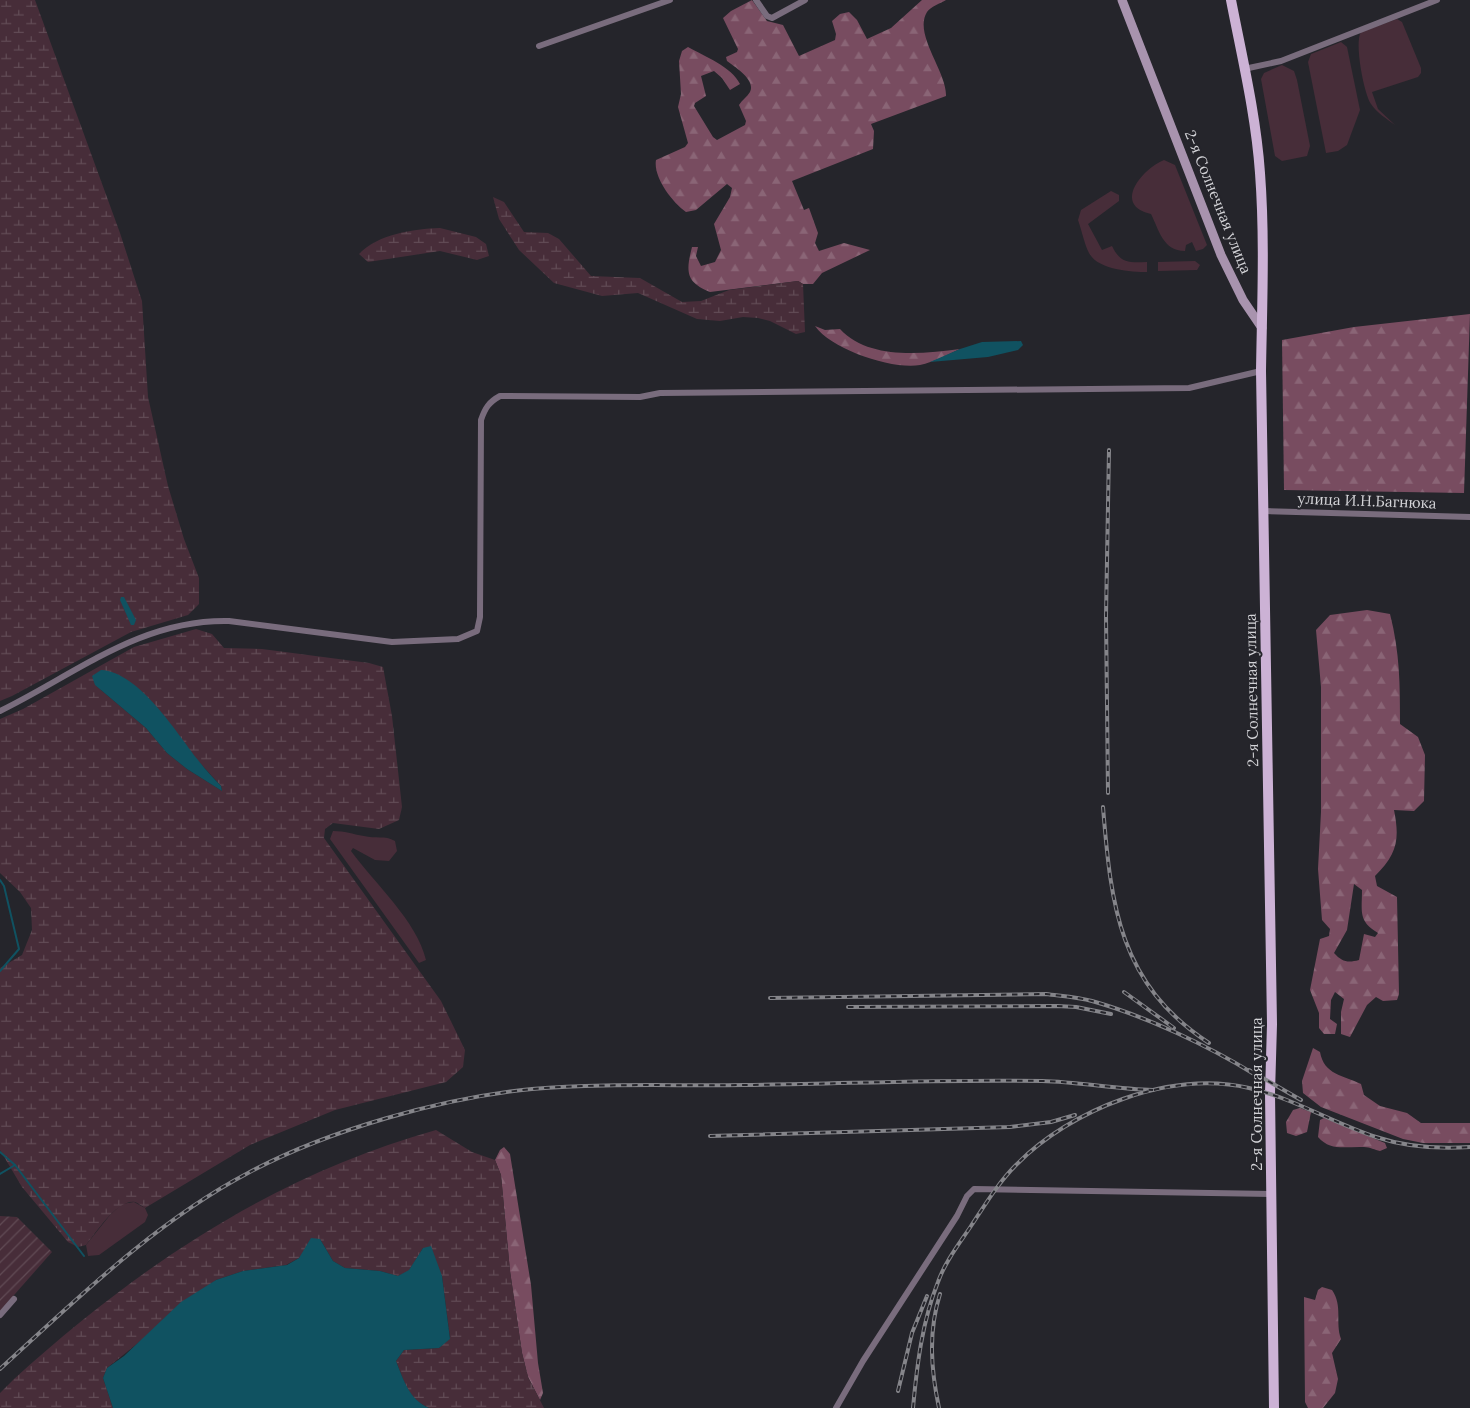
<svg xmlns="http://www.w3.org/2000/svg" width="1470" height="1408" viewBox="0 0 1470 1408" font-family="Lora,serif">
  <style>
    .green { fill: #472d39 }
    .forest { fill: url(#forest-firs); fill-rule: evenodd }
    .wetland { fill: url(#wetland-marsh); fill-rule: evenodd }
    .garden { fill: url(#garden-furrows) }
    .water { fill: #105261 }
    .lines { fill: none; stroke-linecap: round; stroke-linejoin: round }
    .stream { stroke: #105261; stroke-width: 2 }
    .minor { stroke: #796c7d; stroke-width: 6 }
    .secondary { stroke: #a893ae; stroke-width: 9 }
    .primary { stroke: #ccb2d5; stroke-width: 10 }
    .rail-casing { stroke: #85858a; stroke-width: 4 }
    .rail { stroke: #25252b; stroke-width: 2; stroke-dasharray: 5.5; stroke-linecap: butt }
    .labels { text-anchor: middle; stroke-width: 4; stroke-linejoin: round; paint-order: stroke }
    .street-label { font-size: 15px; fill: #d3d3d7; stroke: #25252b }
  </style>
  <defs>
    <pattern id="forest-firs" width="22" height="20" patternUnits="userSpaceOnUse" patternTransform="scale(1.25)"><rect width="22" height="20" fill="#784c60"/><path d="M5 1l3.5 6h-7zM16 11l3.5 6h-7z" fill="#8a6576"/></pattern>
    <pattern id="wetland-marsh" width="20" height="14" patternUnits="userSpaceOnUse" patternTransform="scale(1.25)"><rect width="20" height="14" fill="#472d39"/><path d="M1 5h8M5 5V1M11 12h8M15 12V8" fill="none" stroke="#614b55"/></pattern>
    <pattern id="garden-furrows" width="10" height="10" patternUnits="userSpaceOnUse" patternTransform="scale(1.25)"><rect width="10" height="10" fill="#472d39"/><path d="M-1 1l2-2M0 10L10 0M9 11l2-2" fill="none" stroke="#614b55"/></pattern>
  </defs>
  <rect width="100%" height="100%" fill="#25252b"/>
  <g class="green">
    <path d="M1397,19L1402,22L1421,68V73L1418,77L1372,92L1378,109L1395,125C1387,119 1377,113 1371,104C1364,94 1354,42 1361,32Z"/>
    <path d="M1341,42L1347,47L1360,110L1347,145L1338,151L1326,153L1308,62L1311,54Z"/>
    <path d="M1282,65L1294,71L1297,80L1310,146L1307,156L1282,161L1275,156L1261,79L1264,73Z"/>
    <path d="M1164,160L1175,165L1207,245L1203,249L1196,251L1192,242L1186,245L1185,251C1163,251 1159,230 1151,214C1112,205 1142,169 1164,160Z"/>
    <path d="M1111,191L1119,195V201L1088,224L1102,250L1112,246C1120,263 1129,263 1147,262V272C1131,272 1098,270 1089,253C1084,243 1082,231 1078,220L1081,210Z"/>
    <path d="M1195,261L1200,265L1197,270L1158,271V262Z"/>
    <path d="M333,831C345,831 352,834 364,836C375,839 385,835 395,841L397,851L389,861L375,860L353,848L351,851C375,884 417,921 426,960L419,963L330,839Z"/>
    <path d="M134,1202L145,1208L148,1215L145,1222L99,1255L88,1256L86,1245L110,1215L122,1204Z"/>
  </g>
  <g class="forest">
    <path d="M752,0L767,21L783,25L799,56L835,40L836,34L832,21L840,14L849,12L857,20L867,39L891,28L922,0H946C941,3 930,7 927,12C913,34 947,72 946,96L871,124L874,131L873,149L792,181L804,210L809,208L818,233L815,243L819,251L844,243L870,250L822,273L813,284H803L798,281L710,292C685,282 686,271 692,247H698L696,256L701,266L715,262L721,250L714,224L730,197L732,188L727,184L696,210L686,212C672,202 653,177 656,160L685,147L688,143L678,107L681,94L679,61L682,51L688,47C704,56 732,67 740,84L730,90L722,78L714,71L701,76L706,96L695,103L694,106L713,137L717,140L745,125L746,121L739,105C742,100 747,97 750,92C756,80 735,67 727,61L726,57L737,52L738,49L723,18L731,11Z"/>
    <path d="M1470,314L1464,493L1284,490L1282,340L1354,327Z"/>
    <path d="M815,326L825,330L840,329C869,360 921,354 960,349C947,355 934,362 920,365C893,370 832,350 815,326Z"/>
    <path d="M1367,610L1390,614C1400,653 1400,685 1400,724L1418,737L1425,755L1424,801L1414,811L1394,810C1400,840 1397,854 1375,876L1377,886L1397,897L1399,994L1397,1000L1383,1001L1376,997L1367,1005L1350,1037L1341,1034V1012L1344,999L1335,992L1331,1000L1330,1019L1337,1024L1335,1034H1324L1319,1028V1013L1310,990L1320,939L1329,936L1330,929L1322,920L1318,869L1321,812V687L1316,630L1330,615ZM1354,884L1362,890C1362,912 1358,921 1378,933L1375,937L1364,934L1359,960C1348,963 1342,962 1334,953L1347,930Z"/>
    <path d="M1313,1048L1320,1052C1324,1075 1343,1075 1361,1084L1364,1095L1380,1106L1407,1113L1421,1123H1470V1143H1423L1403,1139L1321,1107L1303,1093L1302,1081Z"/>
    <path d="M1300,1108L1311,1112L1307,1132L1296,1136L1287,1133L1286,1122L1293,1110Z"/>
    <path d="M1324,1118L1385,1143L1387,1148L1380,1151C1375,1150 1370,1147 1364,1147C1347,1146 1331,1152 1318,1137L1320,1120Z"/>
    <path d="M504,1147L510,1154L531,1285L538,1363L543,1393L540,1400L528,1377L522,1353L510,1271L501,1175L495,1160L500,1150Z"/>
    <path d="M1322,1287L1332,1290C1343,1306 1335,1322 1341,1339L1332,1353L1338,1379L1335,1393L1323,1408H1308L1305,1402L1304,1297L1315,1300L1318,1290Z"/>
  </g>
  <g class="wetland">
    <path d="M0,0H35L120,233L142,301L148,397L168,486L184,539L199,578V604L188,615L131,632L12,696L0,701Z"/>
    <path d="M493,197L504,202L524,232L548,233L559,239L591,276L640,278L682,302L701,301L729,290L798,281L803,284L805,332L796,334L770,321L758,318L743,317L720,321L697,319L638,293L602,296L554,283L519,250L499,219Z"/>
    <path d="M440,228L476,237L486,244L489,256L477,260L440,251L368,262L359,254C378,234 413,229 440,228Z"/>
    <path d="M196,629L212,634L224,648L262,649L369,663L383,667L392,716L402,807L399,820L379,829L333,823L325,829L324,838L441,1001L465,1050L463,1067L446,1082L335,1110L250,1145L145,1208C142,1206 138,1203 135,1202C117,1199 96,1233 86,1245L78,1247L68,1242L22,1187L0,1150V968L22,955L32,930L31,908L20,892L0,873V719L23,709L134,647ZM95,685L199,762L221,786L222,791L187,769L167,753L146,728Z"/>
    <path d="M436,1130L472,1152L495,1160L501,1175L510,1271L522,1353L528,1377L544,1408H429C408,1399 404,1381 396,1361L404,1350L439,1348L450,1338L442,1276L423,1248L409,1271L398,1276L380,1271L345,1268L333,1261L320,1239L299,1258L286,1265L243,1271L216,1280L107,1368L103,1378L113,1408H0V1393L14,1379C139,1266 272,1176 436,1130Z"/>
  </g>
  <path class="garden" d="M0,1216L17,1217L52,1252L0,1311Z"/>
  <g class="water">
    <path d="M1021,341L1023,345L1018,350L988,357L930,362L960,349L982,342Z"/>
    <path d="M121,597H124L136,620L134,625H131L120,600Z"/>
    <path d="M101,670C139,672 176,732 198,760C205,769 213,778 221,786L222,791L187,769L167,753L146,728L95,685L92,676Z"/>
    <path d="M311,1238L320,1239L333,1261L345,1268L380,1271L398,1276L409,1270L423,1248L431,1246L442,1276L450,1339L439,1348L404,1350L396,1361C404,1381 409,1399 429,1408H113L103,1378L107,1368L124,1356L181,1302L216,1280L243,1271L287,1265L299,1258Z"/>
  </g>
  <g class="lines">
    <g class="stream">
      <path d="M0,880L4,886L19,949L0,971"/>
      <path d="M0,1152L15,1165L84,1256"/>
      <path d="M0,1174L15,1165"/>
    </g>
    <g class="minor">
      <path d="M756,0L767,16L772,18L805,0"/>
      <path d="M539,46L670,0"/>
      <path d="M1244,69L1281,61L1437,0"/>
      <path d="M1264,511L1470,517"/>
      <path d="M0,711C76,674 140,619 229,621L392,642L458,639L477,631L480,617L481,420C485,408 489,402 500,396L640,397L660,393L1189,388L1261,371"/>
      <path d="M0,1315L14,1299"/>
      <path d="M836,1408L863,1361L957,1216L967,1196L974,1189L1271,1194"/>
    </g>
    <path class="secondary" d="M1122,0L1221,255L1243,300L1262,328"/>
    <path class="primary" d="M1231,0C1242,57 1256,115 1260,173C1265,240 1262,305 1261,371L1272,1024L1270,1093L1274,1408"/>
    <defs>
      <g id="rail">
        <path d="M1108,793L1106,616L1109,450"/>
        <path d="M1103,807C1111,906 1119,984 1209,1043"/>
        <path d="M1124,992L1174,1028"/>
        <path d="M770,998L1046,994C1061,996 1078,997 1092,1001C1145,1016 1207,1045 1254,1074"/>
        <path d="M848,1007L1057,1006L1076,1007L1111,1014"/>
        <path d="M1249,1070L1301,1100"/>
        <path d="M710,1136L1010,1127L1051,1122L1075,1115"/>
        <path d="M0,1369C77,1299 155,1222 248,1173C328,1130 442,1098 532,1089C602,1083 673,1086 743,1085C843,1084 942,1079 1042,1081C1079,1082 1116,1089 1153,1090"/>
        <path d="M898,1391L912,1333L927,1296"/>
        <path d="M913,1408C917,1365 922,1322 938,1282C945,1262 959,1244 971,1226C985,1205 998,1183 1016,1165C1071,1109 1170,1070 1249,1088C1293,1098 1333,1123 1376,1137C1406,1147 1439,1149 1470,1147"/>
        <path d="M939,1408C931,1370 928,1332 940,1294"/>
      </g>
    </defs>
    <use href="#rail" class="rail-casing"/>
    <use href="#rail" class="rail"/>
  </g>
  <g class="labels">
    <g class="street-label">
      <text transform="translate(1218 202) rotate(68)" y="5">2-я Солнечная улица</text>
      <text transform="translate(1367 501) rotate(2)" y="5">улица И.Н.Багнюка</text>
      <text transform="translate(1252 690) rotate(-91)" y="5">2-я Солнечная улица</text>
      <text transform="translate(1257 1094) rotate(-90)" y="5">2-я Солнечная улица</text>
    </g>
  </g>
</svg>
